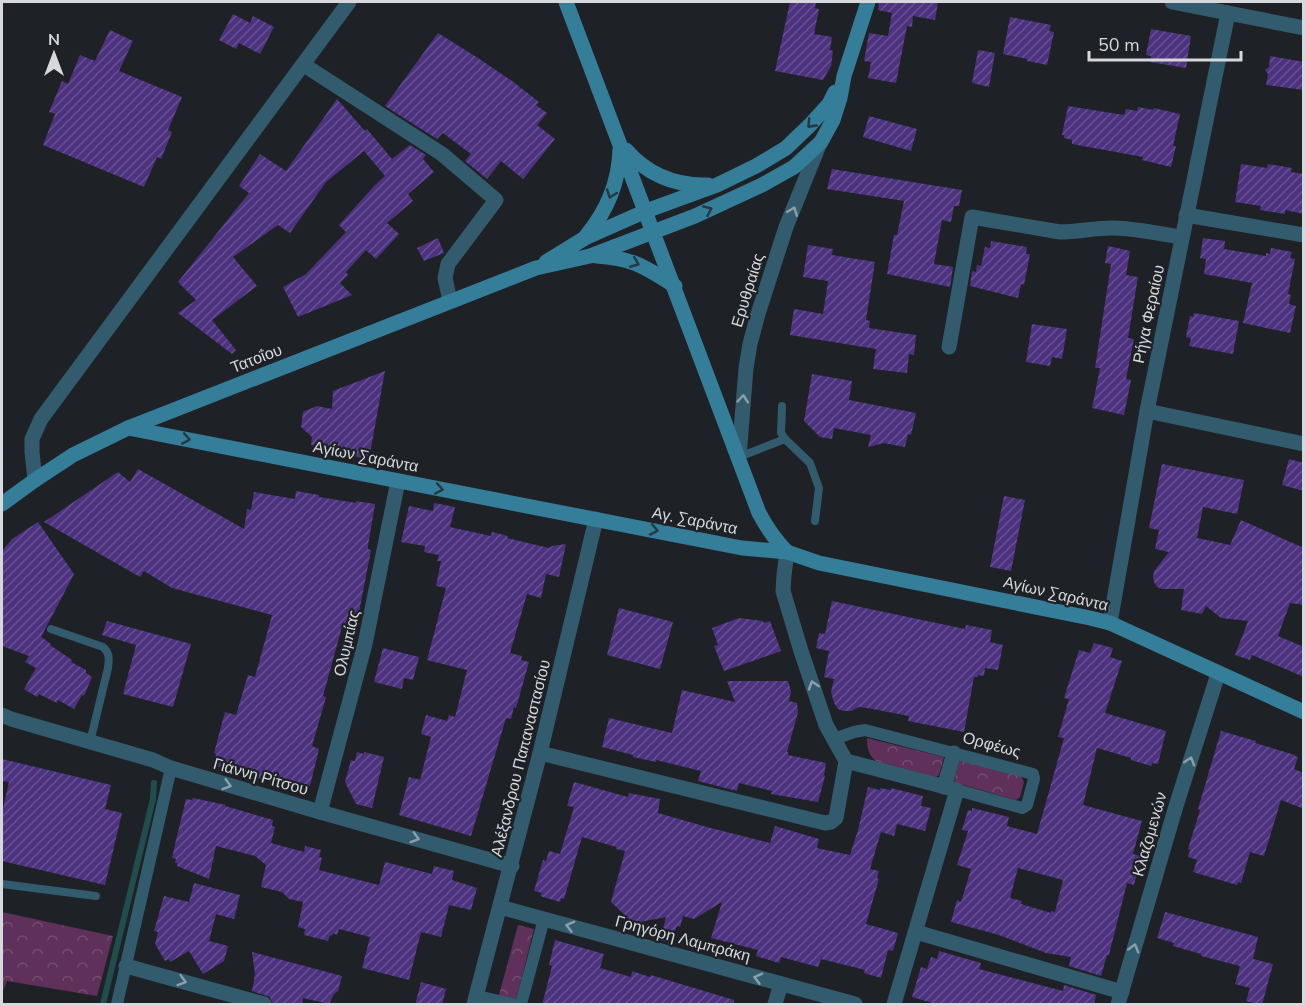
<svg xmlns="http://www.w3.org/2000/svg" width="1305" height="1006" viewBox="0 0 1305 1006" font-family="'Nunito Sans',sans-serif">
  <style>
    .forest { fill: url(#forest-crowns) }
    .lines { fill: none; stroke-linecap: round; stroke-linejoin: round }
    .stream { stroke: #214e4d; stroke-width: 6 }
    .building { fill: url(#building-hatch); fill-rule: evenodd }
    .service { stroke: #325c6e; stroke-width: 8 }
    .pedestrian { stroke: #325c6e; stroke-width: 12 }
    .minor { stroke: #325c6e; stroke-width: 15 }
    .tertiary { stroke: #325c6e; stroke-width: 15 }
    .secondary { stroke: #347e9a; stroke-width: 15 }
    .oneway { stroke: #243842 }
    .oneway2 { stroke: #8ca0aa }
    .labels { text-anchor: middle; stroke-width: 4.5; stroke-linejoin: round; paint-order: stroke }
    .street-label { font-size: 16px; fill: #d6d8db; stroke: #1e2125 }
  </style>
  <defs>
    <pattern id="forest-crowns" width="20" height="18" patternUnits="userSpaceOnUse" patternTransform="scale(1.5)"><rect width="20" height="18" fill="#5e305a"/><path d="M2 6a3 3 0 1 1 6 0M12 15a3 3 0 1 1 6 0" fill="none" stroke="#744d71"/></pattern>
    <pattern id="building-hatch" width="6" height="6" patternUnits="userSpaceOnUse" patternTransform="scale(1.5)"><rect width="6" height="6" fill="#4d337f"/><path d="M-1 1l2-2M0 6l6-6M5 7l2-2" fill="none" stroke="#665091"/></pattern>
  </defs>
  <rect width="100%" height="100%" fill="#1e2125"/>
  <g class="forest">
    <path d="M867,738L944,757L939,775L936,777L876,761C868,755 867,747 867,738Z"/>
    <path d="M962,760L1021,776L1024,782L1020,797L1016,800L956,783L954,780L959,762Z"/>
    <path d="M2,912L113,936L97,996L7,981L2,993Z"/>
    <path d="M518,925L534,929L516,1000L499,995Z"/>
  </g>
  <g class="lines">
    <path class="stream" d="M103,1004L153,799L154,783"/>
  </g>
  <g class="building">
    <path d="M790,2H816L815,8L819,9L814,34L832,37L830,50L833,51L831,66L823,80L775,71Z"/>
    <path d="M879,2H938L935,20L913,16L912,27L907,26L896,83L868,78L871,62L864,61L869,33L888,36L892,13L878,10Z"/>
    <path d="M233,14L250,23L253,16L274,27L260,54L239,43L236,49L219,40Z"/>
    <path d="M1010,17L1051,25L1049,31L1054,32L1047,65L1027,61V59L1003,54Z"/>
    <path d="M1151,29L1191,36L1186,68L1150,62L1151,56L1146,55Z"/>
    <path d="M110,30L133,41L119,71L182,97L168,130L172,132L161,159L157,157L144,187L43,145L55,114L49,112L62,81L68,84L80,55L95,61Z"/>
    <path d="M438,33L478,58L512,81L539,102L536,105L547,113L537,125L555,139L523,179L501,161L487,179L465,161L471,154L443,133L437,139L385,106Z"/>
    <path d="M978,50L995,53L989,87L972,83Z"/>
    <path d="M1270,56L1304,62V90L1266,85L1268,74L1265,70L1269,67Z"/>
    <path d="M337,99L365,131L367,129L392,159L410,145L426,155L423,159L434,172L408,194L413,201L387,223L399,234L376,259L366,250L346,272L348,275L340,283L352,295L298,317L283,287L306,274L346,232L339,225L375,185L385,176L364,151L326,182L290,233L278,225L233,257L257,286L212,320L236,350L232,354L178,313L196,300L178,282L249,193L239,186L260,154L286,171Z"/>
    <path d="M1068,106L1124,115L1126,109L1137,111L1138,107L1153,110L1154,108L1180,114L1173,146H1176L1171,167L1142,160L1143,157L1072,144V140L1064,138V135H1062Z"/>
    <path d="M869,116L917,129L911,151L863,137Z"/>
    <path d="M1241,164L1267,168L1268,164L1292,168L1291,172L1304,174V214L1285,210V214L1260,210L1261,206L1235,202Z"/>
    <path d="M832,169L962,190L959,206H954L951,222L942,220L934,264L953,267L950,287L887,274L894,235H897L904,201L827,189Z"/>
    <path d="M438,238L444,253L424,261L417,248Z"/>
    <path d="M1203,238L1225,241L1224,249L1266,256V253L1270,254L1271,248L1292,252L1290,258L1295,259L1288,294L1291,295L1289,304L1296,306L1290,333L1243,323L1252,283L1204,274L1206,259L1200,258Z"/>
    <path d="M991,241L1027,247L1026,254H1030L1024,285L1021,284L1018,298L970,286L972,271L976,272L977,265L981,266L985,247L990,248Z"/>
    <path d="M808,245L833,249L832,255L875,262L866,320L870,321L869,328L916,335L914,355L909,354L907,373L873,369L876,349L790,335L794,309L823,314L828,281L803,277Z"/>
    <path d="M1108,246L1130,251L1126,275L1138,277L1128,338L1134,339L1126,379L1131,380L1124,415L1092,408L1100,368H1095L1111,264L1105,263Z"/>
    <path d="M1194,313L1239,321L1233,354L1189,346L1191,338L1186,337L1190,316L1193,317Z"/>
    <path d="M1032,324L1067,329L1062,359L1052,357L1050,366L1026,362Z"/>
    <path d="M385,371L369,459L323,451V447L311,445L312,437L301,427L303,412L317,406L332,409L333,391Z"/>
    <path d="M812,374L852,381L849,400L916,413L911,435L908,434L905,447L884,443L868,447L871,435L834,428L832,439L820,437L804,421Z"/>
    <path d="M1289,459L1304,463V491L1282,485Z"/>
    <path d="M1162,464L1244,480L1237,514L1203,507L1197,538L1230,545L1241,520L1304,548V605L1290,603L1278,636L1304,647V677L1252,655L1250,660L1235,655L1248,621L1221,618L1206,606L1202,614L1181,610L1184,589H1163L1157,587L1154,582L1153,577L1154,571L1169,552L1155,549L1159,530L1149,528Z"/>
    <path d="M138,469L244,529L247,509L251,510L254,492L295,499L296,491L319,495V497L356,503V501L375,504L368,546V549L371,550L356,628L353,627V629L342,627L323,696L326,697L312,746L319,749L310,786L276,776L274,783L213,765L216,754L214,753L225,712L236,715L248,675L255,677L272,615L172,588L144,571L140,577L44,522L118,472L130,482Z"/>
    <path d="M1004,496L1025,500L1011,571L990,567Z"/>
    <path d="M434,503L455,507L450,527L491,536L492,532L508,536L507,538L549,548L552,546L566,544L559,577L546,574L541,598L527,594L510,653L522,656L521,660L529,662L516,708L514,707L511,719L506,718L471,836L399,815L409,777L420,780L431,737L421,734L426,715L447,721L449,715L455,717L467,670L427,660L446,588L436,586L441,561H437L439,555L424,552L425,546L401,542L409,506L433,511Z"/>
    <path d="M38,522L74,574L41,637L51,644L50,645L72,660L71,662L86,670V673L92,677L84,696L82,695L74,709L58,700L57,703L39,694L37,697L24,689L36,668L25,662L29,656L2,646V551L12,539Z"/>
    <path d="M832,601L965,629L966,625L992,630L990,642L1003,645L998,670L985,668L984,676L978,675V677H974L964,732L908,721L909,716L867,708L859,707L851,711H844L838,709L834,703L831,692L834,679L824,677L829,651L816,648L819,633L825,634Z"/>
    <path d="M619,608L673,622L660,669L607,655Z"/>
    <path d="M739,618L763,621L764,623L770,621L781,651L724,671L714,646L718,645L712,628Z"/>
    <path d="M107,621L191,644L173,707L123,694L136,645L102,635Z"/>
    <path d="M1094,643L1113,648L1110,657L1122,661L1105,713L1166,731L1158,764L1152,763L1151,766L1131,760V758L1097,748L1083,805L1142,821L1133,854L1141,856L1134,885L1127,883L1109,955H1107L1101,976L1069,966L1071,957L1046,953L999,935L951,922L957,900L961,902L971,869L957,865L968,831L962,830L968,810L972,811V808L1009,817L1007,826L1037,834L1064,738L1058,737L1069,699L1064,698L1079,650L1090,653ZM1018,868L1063,880L1055,912L1051,911V913L1021,904L1022,901L1010,898Z"/>
    <path d="M383,648L419,657L413,680L404,678L402,689L374,682Z"/>
    <path d="M727,681H788L791,691L789,701L797,703L798,712L787,752H788V755L826,763L824,775L825,776L818,802L771,794L772,791L739,783L737,791L698,781L701,771L656,760V762L633,757V755L602,747L609,718L672,733L682,690L735,702Z"/>
    <path d="M1221,731L1256,741L1255,743L1295,755V756L1298,757L1294,769L1304,773V809L1281,800L1264,856L1250,852L1241,883L1238,882L1237,885L1193,872L1197,860L1188,857L1190,850L1188,849L1200,810L1198,809Z"/>
    <path d="M357,752L364,754V752L384,757L372,808L356,804L345,782L351,760L355,761Z"/>
    <path d="M2,759L111,785L105,809L122,813L105,885L2,861V813L9,782L2,781Z"/>
    <path d="M574,782L628,797L629,793L660,799L658,813L707,827L770,843L775,826L819,839L817,848L850,855L858,830L868,787L880,790V788L891,790V788L923,796L921,806L931,808L925,831L897,824L894,836L881,832L870,869L879,871L877,878L879,879L866,924L898,933L893,951L888,950L881,978L864,973L865,970L821,959L818,967L781,957L779,963L756,956L758,950L711,938L722,902L694,919L683,916L680,927L677,926L669,943L660,940L666,917L635,923L630,920L611,902L625,851L616,849V847L582,837L564,899L561,898L560,902L540,896L542,893L534,891L543,860L546,861L549,851L560,854L574,807L567,806Z"/>
    <path d="M193,798L226,805L225,806L273,820L272,826L275,827L271,843L304,852L305,846L321,850L319,857L322,858L319,870L379,885L385,862L432,874L434,866L454,871L452,880L477,888L471,910L449,905L441,937L421,932L409,980L362,968L370,937L339,929L337,935L333,933L332,936L330,935L328,941L304,935L305,929L298,927L303,902L289,899L282,892L261,887L266,865L255,856L216,846L209,879L177,866V863H175L176,859L172,858L176,840L186,799L192,800Z"/>
    <path d="M194,883L240,895L234,919L216,914L209,941L228,946L224,961L203,974L189,951L170,962L169,959L165,961L155,944L158,932L154,931L164,896L189,902Z"/>
    <path d="M1165,912L1258,937L1253,959L1273,964L1262,1005L1246,1001L1250,988L1235,984L1240,966L1201,956V954L1173,946L1174,943L1157,938Z"/>
    <path d="M555,940L604,954L600,968L631,977L632,971L650,977L651,975L734,1000V1005H542L552,966L549,965Z"/>
    <path d="M939,951L981,963L979,969L1063,991L1064,985L1096,995L1094,1005H939L912,997L921,967L927,969L931,957L937,959Z"/>
    <path d="M252,952L342,976L338,991L334,994L329,1004L303,998L302,1005H273L270,997L252,991L255,974Z"/>
    <path d="M421,982L446,989L442,1005H415Z"/>
  </g>
  <g class="lines">
    <g class="service">
      <path d="M782,406L781,433L785,439L810,463L819,488L815,521"/>
      <path d="M739,457L785,439"/>
      <path d="M51,629L103,647C110,653 109,659 108,668L90,742"/>
      <path d="M2,884L96,896"/>
    </g>
    <g class="pedestrian">
      <path d="M834,739L854,732L865,730L1033,774L1034,779L1027,805L1022,808L957,790"/>
      <path d="M477,996L513,1004"/>
      <path d="M117,1004L171,768"/>
      <path d="M521,1004L544,919"/>
    </g>
    <g class="minor">
      <path d="M1172,2L1304,28"/>
      <path d="M304,65L442,154L496,200L448,264L445,278L450,301"/>
      <path d="M1186,215L1304,235"/>
      <path d="M949,347L972,217L1060,232C1078,232 1094,228 1112,228C1135,228 1159,234 1182,237"/>
      <path d="M1147,411L1304,444"/>
      <path d="M739,457L746,368L750,344L758,314L786,227L820,143"/>
      <path d="M35,480L32,452V439L41,419L349,2"/>
      <path d="M787,552L784,575L783,591L801,651L826,725L846,761"/>
      <path d="M1110,623L1147,411L1228,13"/>
      <path d="M2,715L11,719L153,760L171,768L320,812L512,866"/>
      <path d="M540,753L825,823L831,822L836,818L846,761"/>
      <path d="M846,761L957,790L894,1004"/>
      <path d="M944,787L954,753"/>
      <path d="M320,812L365,644L398,481"/>
      <path d="M500,907L855,1004"/>
      <path d="M916,932L1122,992"/>
      <path d="M126,966L264,1004"/>
      <path d="M775,1004L781,984"/>
      <path d="M1118,1004L1176,806L1218,674"/>
    </g>
    <path class="tertiary" d="M474,1004L540,753L596,519"/>
    <g class="secondary">
      <path d="M566,2L759,513C767,528 775,540 787,552"/>
      <path d="M626,150C647,174 675,186 708,185"/>
      <path d="M586,236C607,211 619,182 620,149"/>
      <path d="M596,256C633,258 645,267 675,286"/>
      <path d="M546,262L585,238L646,211L717,185L756,166L786,148L810,125L829,104L835,92"/>
      <path d="M128,428L742,548L787,552L819,563L1090,618L1110,623L1304,712"/>
      <path d="M2,504L35,480L73,455L128,428L536,268L590,256L695,216L762,185L794,167L821,142L833,120L840,98L844,76L868,2"/>
    </g>
  </g>
  <defs><path id="oneway-chevron" d="M-2-3.5L2.5 0L-2 3.5" fill="none" stroke-width="1.6" stroke-linecap="round" stroke-linejoin="round" transform="scale(1.5)"/></defs>
  <g class="oneway">
    <use href="#oneway-chevron" transform="translate(811 124) rotate(134)"/>
    <use href="#oneway-chevron" transform="translate(611 194) rotate(110)"/>
    <use href="#oneway-chevron" transform="translate(708 210) rotate(-24)"/>
    <use href="#oneway-chevron" transform="translate(635 263) rotate(22)"/>
    <use href="#oneway-chevron" transform="translate(186 439) rotate(11)"/>
    <use href="#oneway-chevron" transform="translate(439 489) rotate(11)"/>
    <use href="#oneway-chevron" transform="translate(654 530) rotate(11)"/>
  </g>
  <g class="oneway2">
    <use href="#oneway-chevron" transform="translate(793 211) rotate(-69)"/>
    <use href="#oneway-chevron" transform="translate(743 399) rotate(-85)"/>
    <use href="#oneway-chevron" transform="translate(813 685) rotate(-108)"/>
    <use href="#oneway-chevron" transform="translate(1190 761) rotate(-73)"/>
    <use href="#oneway-chevron" transform="translate(227 785) rotate(16)"/>
    <use href="#oneway-chevron" transform="translate(415 838) rotate(16)"/>
    <use href="#oneway-chevron" transform="translate(570 926) rotate(-165)"/>
    <use href="#oneway-chevron" transform="translate(1134 948) rotate(-74)"/>
    <use href="#oneway-chevron" transform="translate(758 978) rotate(-165)"/>
    <use href="#oneway-chevron" transform="translate(182 981) rotate(16)"/>
  </g>
  <g class="labels">
    <g class="street-label">
      <text transform="translate(747 290) rotate(-73)" y="6">Ερυθραίας</text>
      <text transform="translate(1148 314) rotate(-78)" y="6">Ρήγα Φεραίου</text>
      <text transform="translate(256 358) rotate(-21)" y="6">Τατοΐου</text>
      <text transform="translate(366 456) rotate(11)" y="6">Αγίων Σαράντα</text>
      <text transform="translate(695 520) rotate(11)" y="6">Αγ. Σαράντα</text>
      <text transform="translate(1056 593) rotate(13)" y="6">Αγίων Σαράντα</text>
      <text transform="translate(346 643) rotate(-77)" y="6">Ολυμπίας</text>
      <text transform="translate(992 744) rotate(15)" y="6">Ορφέως</text>
      <text transform="translate(520 758) rotate(-76)" y="6">Αλέξανδρου Παπαναστασίου</text>
      <text transform="translate(261 776) rotate(16)" y="6">Γιάννη Ρίτσου</text>
      <text transform="translate(1149 834) rotate(-74)" y="6">Κλαζομενών</text>
      <text transform="translate(683 938) rotate(15)" y="6">Γρηγόρη Λαμπράκη</text>
    </g>
  </g>
  <rect width="1305" height="1006" fill="none" stroke="#d6d8db" stroke-width="6"/>
  <g transform="translate(54 54)" stroke="#1e2125" stroke-width="4.5" paint-order="stroke">
  <path d="M0-4.5L10 22L0 15L-10 22Z" fill="#d6d8db"/>
  <text y="-9" font-size="16" font-weight="bold" text-anchor="middle" fill="#d6d8db">N</text>
  </g>
  <path d="M1089 51v9h152v-9" fill="none" stroke="#d6d8db" stroke-width="3"/>
  <text x="1098" y="51" font-size="18" fill="#d6d8db" stroke="#1e2125" stroke-width="4.5" paint-order="stroke">50 m</text>
</svg>
